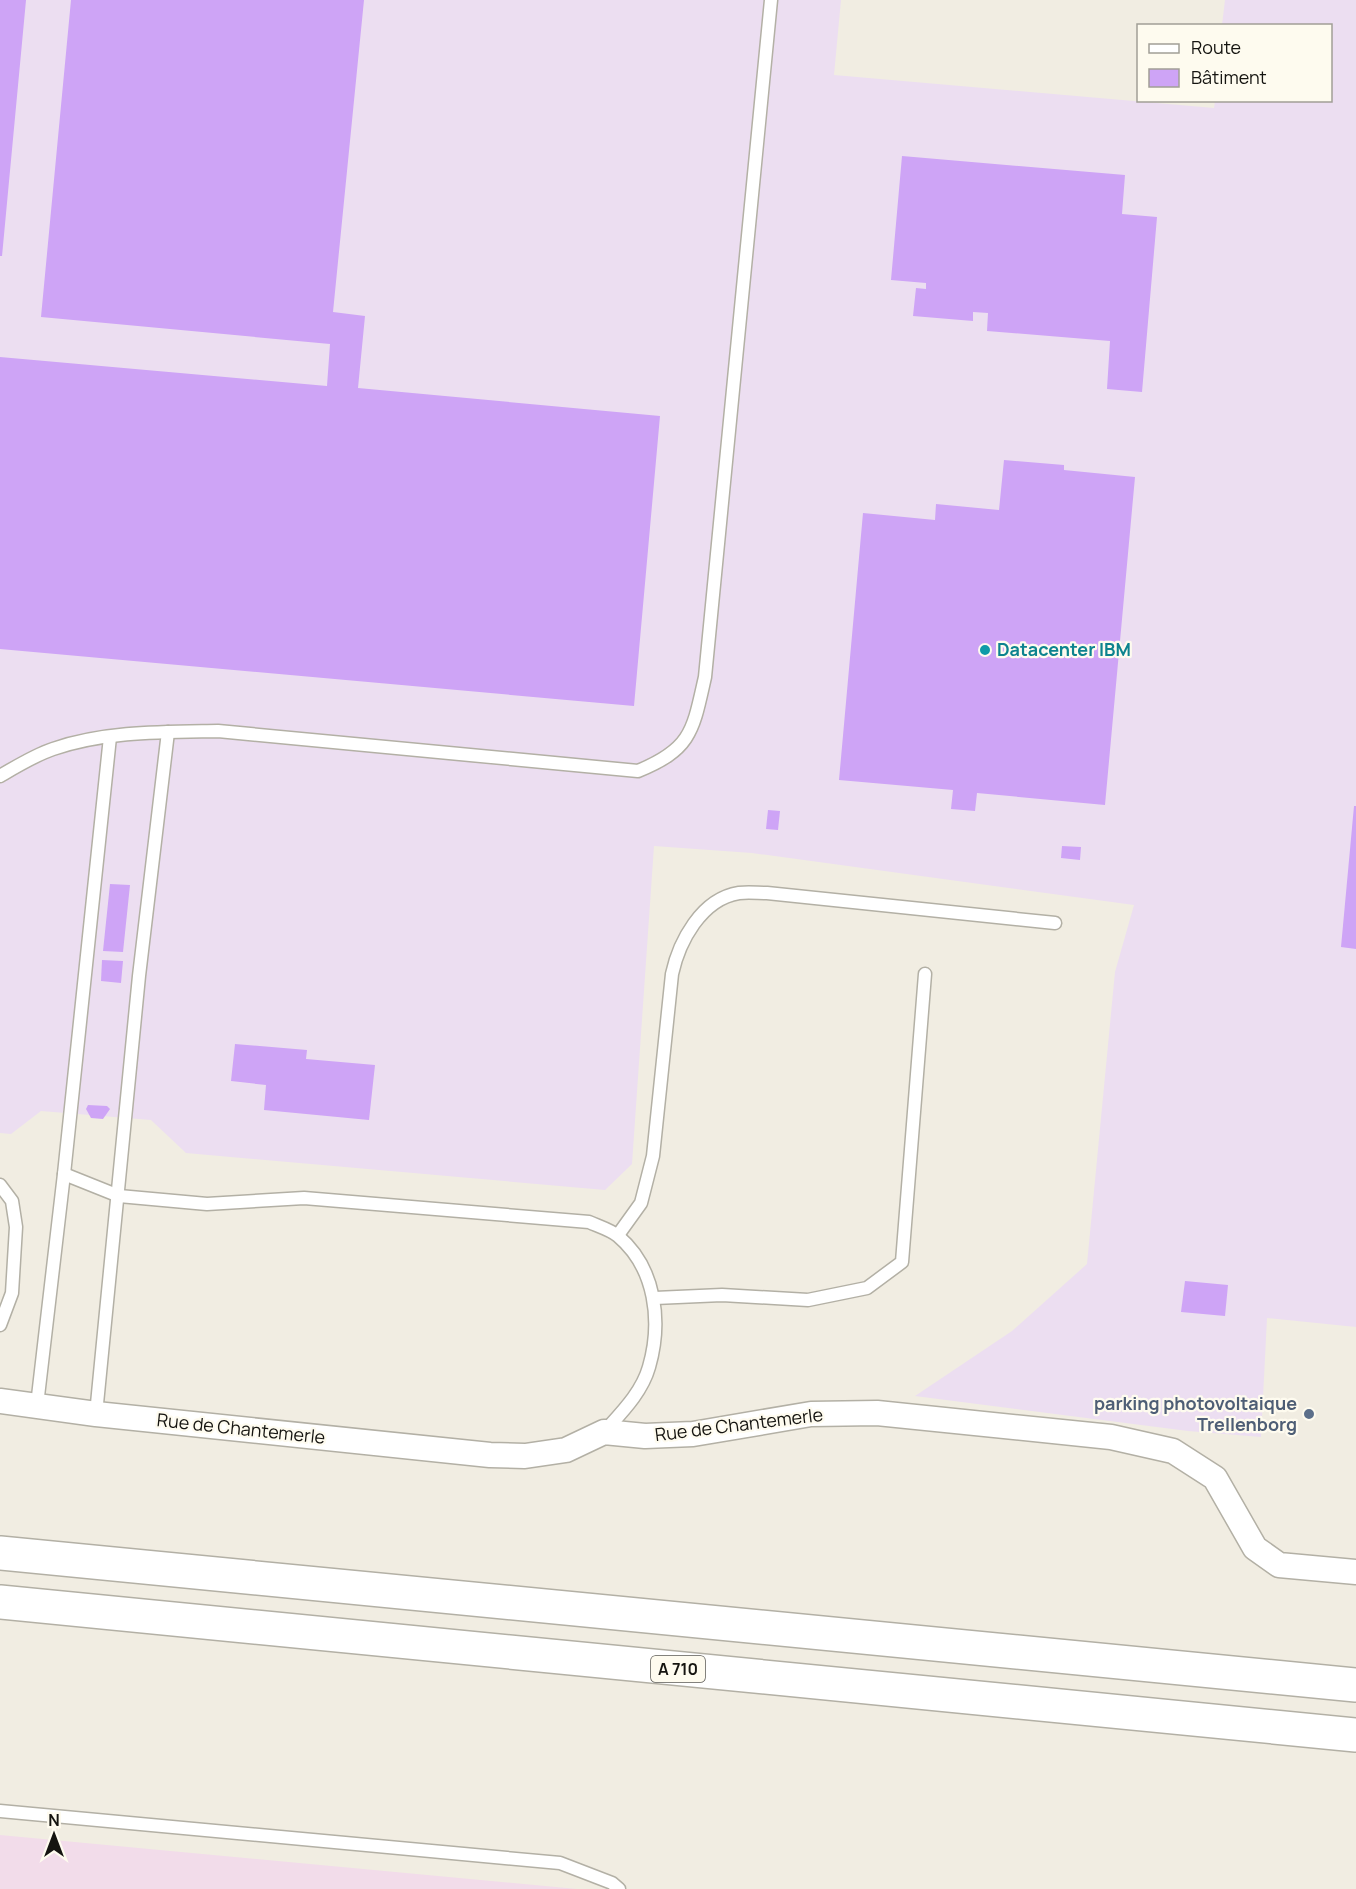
<svg xmlns="http://www.w3.org/2000/svg" width="1356" height="1889" viewBox="0 0 1356 1889" font-family="Manrope,sans-serif">
  <style>
    .commercial { fill: #f2dcea }
    .industrial { fill: #ecdef1 }
    .building { fill: #cea4f6 }
    .lines { fill: none; stroke-linecap: round; stroke-linejoin: round }
    .service-casing { stroke: #b3b0a5; stroke-width: 15 }
    .minor-casing { stroke: #b3b0a5; stroke-width: 27 }
    .motorway-casing { stroke: #b3b0a5; stroke-width: 36 }
    .service { stroke: #fff; stroke-width: 12 }
    .minor { stroke: #fff; stroke-width: 24 }
    .motorway { stroke: #fff; stroke-width: 33 }
    .culture-dot { fill: #0f9aa8; stroke: #fefbef; stroke-width: 2 }
    .service-dot { fill: #5c6f8a; stroke: #fefbef; stroke-width: 2 }
    .labels { text-anchor: middle; stroke-width: 4.5; stroke-linejoin: round; paint-order: stroke }
    .shield { fill: #fefbef; stroke: #5b5953; stroke-width: 1.5 }
    .shield-label { font-size: 16px; font-weight: bold; fill: #151410 }
    .culture-label { font-size: 18px; font-weight: bold; fill: #0d838f; stroke: #fefbef; text-anchor: start }
    .service-label { font-size: 18px; font-weight: bold; fill: #4e5e75; stroke: #fefbef; text-anchor: end }
    .street-label { font-size: 18px; fill: #151410; stroke: #fefbef }
  </style>
  <rect width="100%" height="100%" fill="#f1ede2"/>
  <path class="commercial" d="M0,1835L577,1889H0Z"/>
  <path class="industrial" d="M0,0H841L834,75L1214,108L1215,101L1330,100V26L1222,25L1225,0H1356V1327L1267,1318L1261,1437L1188,1431L915,1396L1012,1331L1087,1264L1115,972L1134,905L752,853L654,846L632,1164L605,1190L186,1153L151,1120L41,1111L11,1134L0,1133Z"/>
  <g class="building">
    <path d="M0,0H26L2,256H0Z"/>
    <path d="M71,0H364L333,312L365,316L358,388L660,416L634,706L0,649V357L327,386L330,344L41,317Z"/>
    <path d="M902,156L1125,175L1122,214L1157,217L1142,392L1107,389L1110,341L987,331L988,313L973,312V321L913,316L916,288L926,289V283L891,280Z"/>
    <path d="M1004,460L1064,465V470L1135,477L1105,805L977,793L975,811L951,809L953,790L839,780L863,513L935,520L936,504L999,510Z"/>
    <path d="M1354,806H1356V949L1341,947Z"/>
    <path d="M768,810L780,811L778,830L766,829Z"/>
    <path d="M1062,846L1081,847L1080,860L1061,858Z"/>
    <path d="M110,884L130,885L123,952L103,951Z"/>
    <path d="M102,960L123,961L121,983L101,981Z"/>
    <path d="M235,1044L307,1050L306,1059L375,1065L369,1120L264,1110L266,1085L231,1081Z"/>
    <path d="M88,1105L107,1106L110,1109L103,1119L91,1118L86,1109Z"/>
    <path d="M1185,1281L1228,1285L1225,1316L1181,1312Z"/>
  </g>
  <g class="lines">
    <defs>
      <g id="service">
        <path d="M0,776C17,766 35,755 53,749C105,731 164,732 218,731L638,771C692,749 693,730 705,677L771,0"/>
        <path d="M64,1174L110,737"/>
        <path d="M0,1185L12,1201L16,1227L12,1293L0,1325"/>
        <path d="M618,1235L641,1203L653,1156L672,974C679,942 701,899 739,893C748,892 758,893 767,893L1055,923"/>
        <path d="M655,1298L722,1295L808,1300L867,1288L902,1262L925,974"/>
        <path d="M37,1405L64,1174L119,1196L207,1204L304,1198L589,1222C598,1226 611,1230 618,1236C656,1268 662,1322 649,1367C642,1392 622,1412 605,1431"/>
        <path d="M96,1414L139,976L168,732"/>
        <path d="M0,1811L560,1863L612,1883L619,1889"/>
      </g>
      <path id="minor" d="M0,1401L96,1414L490,1455L525,1456L566,1450L604,1432L645,1436L693,1434L811,1414L877,1413L1111,1437L1173,1451L1215,1478L1255,1548L1279,1565L1356,1572"/>
      <g id="motorway">
        <path d="M0,1553L1356,1685"/>
        <path d="M0,1602L1356,1735"/>
      </g>
    </defs>
    <use href="#service" class="service-casing"/>
    <use href="#minor" class="minor-casing"/>
    <use href="#motorway" class="motorway-casing"/>
    <use href="#service" class="service"/>
    <use href="#minor" class="minor"/>
    <use href="#motorway" class="motorway"/>
  </g>
  <circle class="culture-dot" cx="985" cy="650" r="6"/>
  <circle class="service-dot" cx="1309" cy="1414" r="6"/>
  <g class="labels">
    <rect class="shield" x="651" y="1656" width="54" height="26" rx="4.5"/>
    <g class="shield-label">
      <text x="678" y="1675">A 710</text>
    </g>
    <g class="culture-label">
      <text x="997" y="656">Datacenter IBM</text>
    </g>
    <g class="service-label">
      <text x="1297" y="1410">parking photovoltaique<tspan x="1297" dy="21">Trellenborg</tspan></text>
    </g>
    <g class="street-label">
      <text transform="translate(739 1425) rotate(-7)" y="6">Rue de Chantemerle</text>
      <text transform="translate(241 1429) rotate(6)" y="6">Rue de Chantemerle</text>
    </g>
  </g>
  <rect x="1137" y="24" width="195" height="78" fill="#fefbef" stroke="#a19f96" stroke-width="1.5"/>
  <rect x="1149" y="44" width="30" height="9" fill="#ffffff" stroke="#a19f96" stroke-width="1.5"/>
  <text x="1191" y="54" font-size="18" fill="#151410">Route</text>
  <rect x="1149" y="69" width="30" height="18" fill="#cea4f6" stroke="#a19f96" stroke-width="1.5"/>
  <text x="1191" y="84" font-size="18" fill="#151410">Bâtiment</text>
  <g transform="translate(54 1835)" stroke="#fefbef" stroke-width="4.5" paint-order="stroke">
  <path d="M0-4.5L10 22L0 15L-10 22Z" fill="#151410"/>
  <text y="-9" font-size="16" font-weight="bold" text-anchor="middle" fill="#151410">N</text>
  </g>
</svg>
